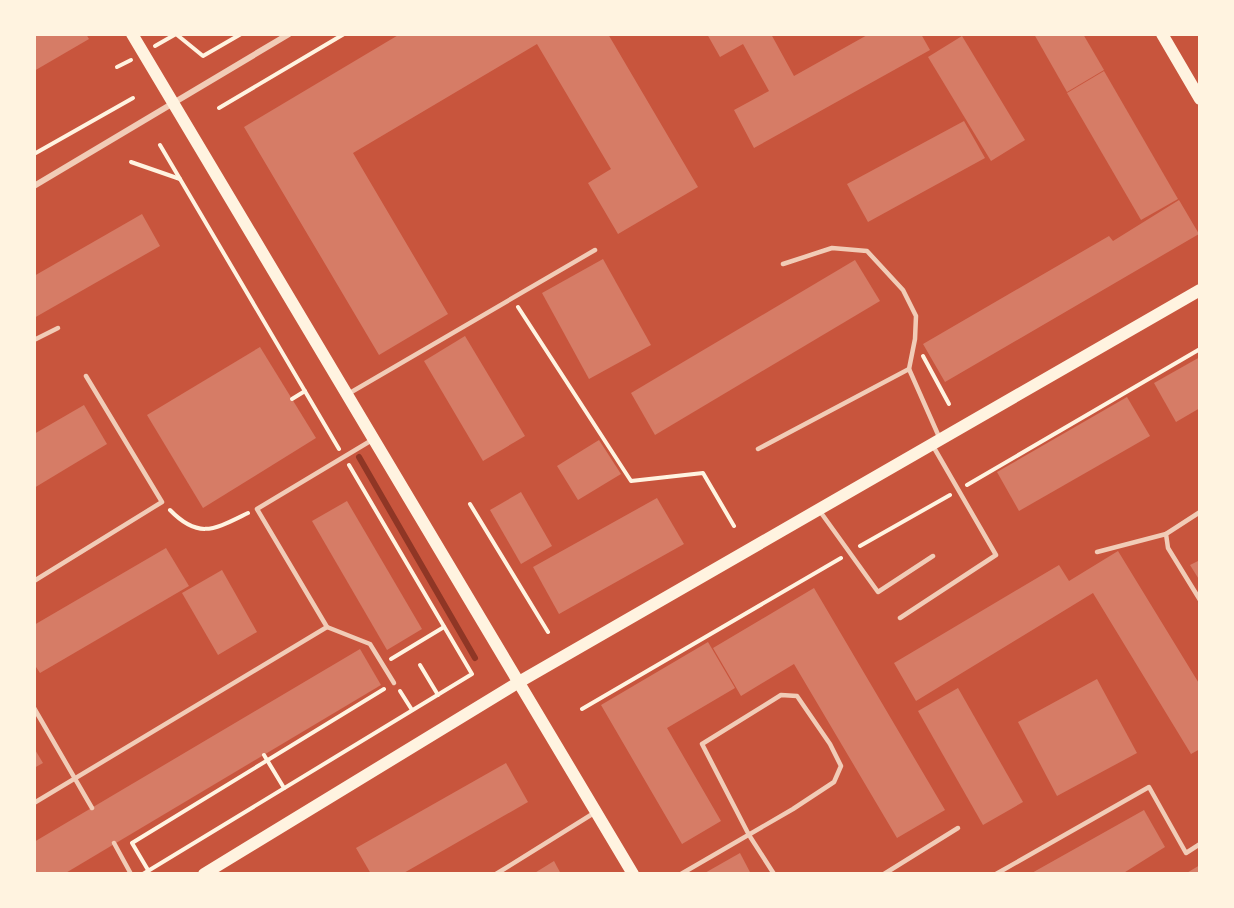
<svg xmlns="http://www.w3.org/2000/svg" width="1234" height="908" viewBox="0 0 1234 908" font-family="'Exo 2',sans-serif">
  <style>
    .lines { fill: none; stroke-linecap: round; stroke-linejoin: round }
    .stream { stroke: #8f3625; stroke-width: 6 }
    .building { fill: #d67c66 }
    .path { stroke: #fff3e0; stroke-width: 4 }
    .service { stroke: #f1ccb7; stroke-width: 4.5 }
    .minor { stroke: #f1ccb7; stroke-width: 6 }
    .secondary { stroke: #fff3e0; stroke-width: 12 }
  </style>
  <rect width="100%" height="100%" fill="#c8553d"/>
  <g class="lines">
    <path class="stream" d="M359,457L475,658"/>
  </g>
  <g class="building">
    <path d="M34,34H86L89,39L34,71Z"/>
    <path d="M400,34H608L698,187L618,234L588,183L611,169L537,44L353,153L448,314L379,355L244,127Z"/>
    <path d="M707,34H771L794,76L869,34H921L930,50L754,148L734,110L769,91L743,44L720,57Z"/>
    <path d="M1034,34H1083L1104,70L1067,92Z"/>
    <path d="M962,36L1025,140L991,161L928,57Z"/>
    <path d="M1104,71L1178,199L1141,220L1067,93Z"/>
    <path d="M964,121L985,158L868,222L847,184Z"/>
    <path d="M1179,200L1199,234L945,382L923,344L1109,236L1113,241Z"/>
    <path d="M142,214L160,246L34,318V276Z"/>
    <path d="M603,259L651,345L589,379L542,293Z"/>
    <path d="M855,260L880,301L655,435L631,393Z"/>
    <path d="M465,336L525,436L483,461L424,361Z"/>
    <path d="M260,347L316,438L203,508L147,415Z"/>
    <path d="M1200,357V408L1176,422L1154,383Z"/>
    <path d="M1127,397L1150,436L1019,511L997,472Z"/>
    <path d="M84,405L107,444L34,488V434Z"/>
    <path d="M599,440L621,474L578,500L557,466Z"/>
    <path d="M521,492L552,546L521,564L490,510Z"/>
    <path d="M657,498L684,544L559,614L533,567Z"/>
    <path d="M347,501L422,629L387,650L312,521Z"/>
    <path d="M166,548L189,586L40,673L34,664V625Z"/>
    <path d="M1118,551L1200,685V749L1191,754L1093,593L916,701L894,663L1059,565L1069,581Z"/>
    <path d="M1200,560V581L1190,565Z"/>
    <path d="M222,570L257,632L218,655L182,593Z"/>
    <path d="M814,588L945,810L897,838L794,664L741,696L713,648Z"/>
    <path d="M708,642L735,688L667,728L721,821L682,844L601,705Z"/>
    <path d="M360,649L381,685L64,874H34V842Z"/>
    <path d="M1097,679L1137,753L1057,796L1018,722Z"/>
    <path d="M958,688L1023,802L983,825L918,711Z"/>
    <path d="M34,748L43,763L34,768Z"/>
    <path d="M506,763L528,802L402,874H371L356,848Z"/>
    <path d="M1144,810L1165,847L1122,874H1030Z"/>
    <path d="M740,853L751,874H703Z"/>
    <path d="M554,861L561,874H533Z"/>
    <path d="M1200,865V874H1185Z"/>
  </g>
  <g class="lines">
    <g class="path">
      <path d="M176,34L203,56L241,34"/>
      <path d="M155,46L176,34"/>
      <path d="M117,67L131,60"/>
      <path d="M219,108L344,34"/>
      <path d="M160,145L339,449"/>
      <path d="M34,154L133,98"/>
      <path d="M131,162L180,179"/>
      <path d="M518,307L631,481L703,473L734,526"/>
      <path d="M923,356L949,404"/>
      <path d="M292,399L305,391"/>
      <path d="M967,485L1200,349"/>
      <path d="M470,504L548,632"/>
      <path d="M170,510C199,540 215,529 248,513"/>
      <path d="M860,546L950,495"/>
      <path d="M391,659L444,627"/>
      <path d="M420,665L438,695"/>
      <path d="M400,691L412,710"/>
      <path d="M582,709L841,558"/>
      <path d="M264,755L284,788"/>
      <path d="M148,870L132,843L384,689"/>
      <path d="M143,874L472,674L349,465"/>
    </g>
    <g class="service">
      <path d="M783,264L832,248L867,251L903,290L916,316L915,339L909,369L940,439"/>
      <path d="M34,340L58,328"/>
      <path d="M348,394L595,250"/>
      <path d="M758,449L909,369"/>
      <path d="M819,510L878,592L933,556"/>
      <path d="M1200,512L1166,534L1168,548L1200,600"/>
      <path d="M1097,552L1166,534"/>
      <path d="M34,581L162,502L86,376"/>
      <path d="M900,618L996,555L933,446"/>
      <path d="M327,627L370,644L394,683"/>
      <path d="M34,708L92,808"/>
      <path d="M34,803L327,627L257,509L372,440"/>
      <path d="M114,843L131,874"/>
      <path d="M496,874L594,813"/>
      <path d="M681,874L793,809L834,782L841,766L830,744L797,696L781,695L702,744L749,835L774,874"/>
      <path d="M884,874L958,828"/>
      <path d="M996,874L1149,787L1186,853L1200,844"/>
    </g>
    <path class="minor" d="M34,186L289,34"/>
    <g class="secondary">
      <path d="M132,34L633,874"/>
      <path d="M1162,34L1200,99"/>
      <path d="M204,874L519,682L1200,290"/>
    </g>
  </g>
  <rect width="1234" height="908" fill="none" stroke="#fff3e0" stroke-width="72"/>
</svg>
